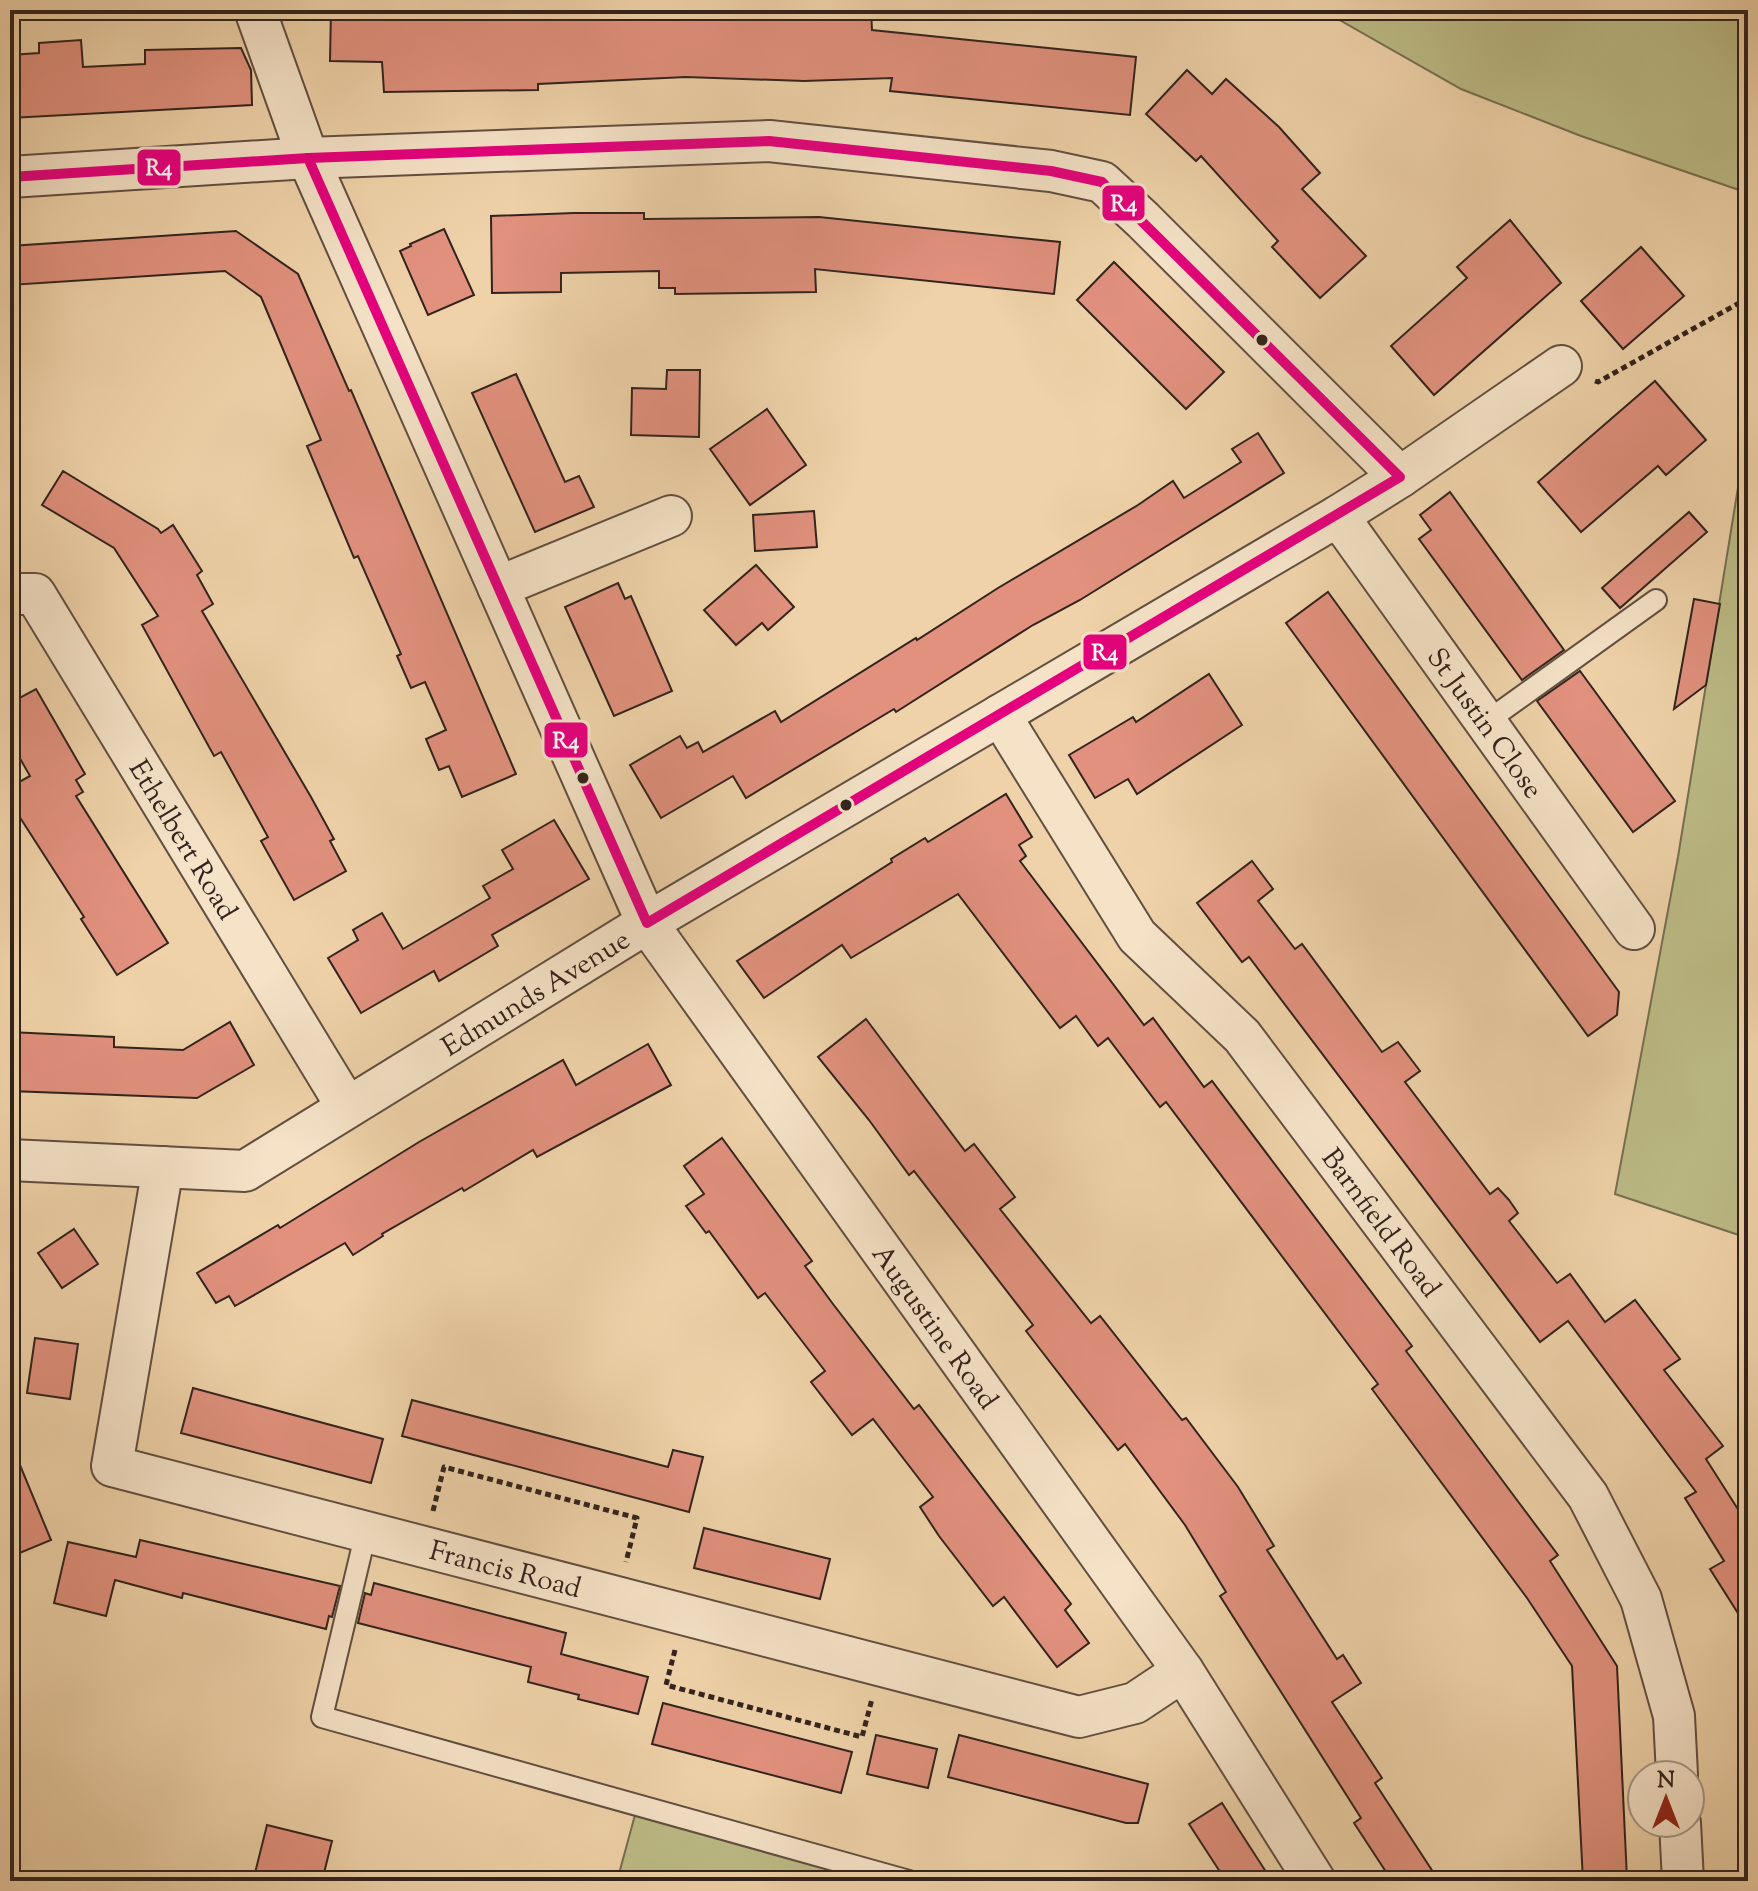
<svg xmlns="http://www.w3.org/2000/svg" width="1758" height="1891" viewBox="0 0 1758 1891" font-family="'Sorts Mill Goudy',serif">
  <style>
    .green { fill: #bcbb86; stroke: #776f52; stroke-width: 2 }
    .building { fill: #e1917e; stroke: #32231d; stroke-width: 2 }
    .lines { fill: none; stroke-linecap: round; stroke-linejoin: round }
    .service-casing { stroke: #614f40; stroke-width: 24 }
    .minor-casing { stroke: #614f40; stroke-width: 44 }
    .path { stroke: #32231d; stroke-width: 5; stroke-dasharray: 6 4; stroke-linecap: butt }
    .service { stroke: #f5e2c7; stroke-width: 20 }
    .minor { stroke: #f5e2c7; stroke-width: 40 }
    .bus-1-casing { stroke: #f5e2c7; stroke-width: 16 }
    .bus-1 { stroke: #e5007d; stroke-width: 10 }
    .bus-dot { fill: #32231d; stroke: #f5e2c7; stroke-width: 3 }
    .labels { text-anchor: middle; stroke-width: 6; stroke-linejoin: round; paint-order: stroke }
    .street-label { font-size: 28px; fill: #32231d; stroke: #f5e2c7 }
    .line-badge { stroke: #f5e2c7; stroke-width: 3 }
    .badge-label { font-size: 22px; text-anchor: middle; font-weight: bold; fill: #fff }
  </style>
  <rect width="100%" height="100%" fill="#efd2a9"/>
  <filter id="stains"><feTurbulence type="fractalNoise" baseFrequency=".0025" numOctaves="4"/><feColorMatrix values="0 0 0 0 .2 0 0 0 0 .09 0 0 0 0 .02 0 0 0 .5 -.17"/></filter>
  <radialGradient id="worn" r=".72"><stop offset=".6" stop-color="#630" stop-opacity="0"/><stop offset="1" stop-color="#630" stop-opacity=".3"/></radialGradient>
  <g class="green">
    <path d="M1322,10H1748V193L1581,136L1461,89Z"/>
    <path d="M1748,426V1238L1615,1194L1678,857Z"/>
    <path d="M635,1815L874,1881H617Z"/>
  </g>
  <g class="building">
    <path d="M331,10H371V15L439,13L440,19L536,16V20L634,17L633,10H871L872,30L1136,57L1130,115L890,91L892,78L804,81L686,77L538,84V90L384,92L382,62L330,61Z"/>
    <path d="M81,40L83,67L145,64V50L241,48L251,70L252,105L10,118V55L39,53V43Z"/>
    <path d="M1187,70L1212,94L1226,79L1279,127L1320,173L1302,189L1366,256L1320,298L1272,247L1278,241L1201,156L1196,161L1146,114Z"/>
    <path d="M574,213H644V219L819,217L1060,242L1054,294L815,269L816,292L675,294V288H659V271L561,273V292L492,293L491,216Z"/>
    <path d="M1510,220L1561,283L1434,395L1391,346L1467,278L1457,267Z"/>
    <path d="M444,229L474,295L428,315L400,251L411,246L410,244Z"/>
    <path d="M236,231L298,274L349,391L351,390L516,774L462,797L449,766L439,770L426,739L446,730L425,682L411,688L397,656L401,654L358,556L354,558L307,446L321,440L261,297L225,271L10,285V246Z"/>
    <path d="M1641,247L1684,296L1623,349L1581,301Z"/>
    <path d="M1114,262L1224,372L1186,409L1077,300Z"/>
    <path d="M667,370H700L699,437L631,435L632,388L666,389Z"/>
    <path d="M516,374L565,482L579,476L594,507L535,532L472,393Z"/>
    <path d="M1655,381L1706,440L1666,475L1658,466L1581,532L1538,482Z"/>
    <path d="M767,409L806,465L750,505L710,449Z"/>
    <path d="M1258,433L1284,473L1080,600L1033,625L896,712L894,709L746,798L733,776L661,818L630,765L680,736L687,748L698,742L703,752L775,711L781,722L916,638L917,640L998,588L1138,505L1173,481L1184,498L1241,462L1232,449Z"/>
    <path d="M63,471L158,529L161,533L173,525L202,571L197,575L213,604L202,611L311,797L334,839L330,841L346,871L294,900L261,841L268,837L221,752L214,756L142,625L158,616L114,548L42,505Z"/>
    <path d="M1450,492L1564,650L1522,680L1419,539L1431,530L1420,515Z"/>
    <path d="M814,511L817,547L755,551L753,515Z"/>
    <path d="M1689,512L1707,532L1620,608L1602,588Z"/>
    <path d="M756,565L794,607L768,630L762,623L736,645L704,610Z"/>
    <path d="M618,583L625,599L631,596L672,691L614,716L565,607Z"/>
    <path d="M1328,592L1619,992L1617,1015L1588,1036L1286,623Z"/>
    <path d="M1694,599L1720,604L1706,685L1674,709Z"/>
    <path d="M1580,671L1675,801L1633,832L1537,701Z"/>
    <path d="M1209,674L1242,725L1137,794L1128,779L1095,798L1069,755L1133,717L1136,722Z"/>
    <path d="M36,689L85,774L76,780L83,792L76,796L168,943L117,975L81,919L84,917L10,802V787L30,776L10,741V703Z"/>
    <path d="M1006,794L1032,837L1019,845L1026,856L1020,861L1144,1025L1153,1018L1204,1087L1212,1081L1412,1346L1406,1351L1558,1555L1550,1561L1617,1666L1627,1879L1583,1881L1572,1666L1527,1598L1372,1389L1378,1384L1166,1102L1160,1107L1108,1038L1098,1046L1076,1016L1060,1028L958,894L851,958L842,945L764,998L737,961L892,862L891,859L925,838L928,842Z"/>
    <path d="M554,820L589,879L492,935L498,946L439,981L434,971L361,1013L328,958L358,940L353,930L382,913L403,949L490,898L483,886L513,869L502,850Z"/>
    <path d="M1252,861L1273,889L1258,901L1295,949L1302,944L1382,1052L1398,1042L1420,1071L1405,1082L1490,1194L1498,1188L1509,1200L1518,1213L1509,1221L1557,1283L1570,1274L1605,1322L1635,1300L1680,1359L1664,1370L1723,1446L1706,1459L1748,1525V1629L1710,1569L1724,1561L1685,1498L1696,1492L1568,1321L1540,1342L1249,957L1242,962L1197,903Z"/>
    <path d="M866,1019L965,1151L974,1144L1015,1197L1000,1209L1091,1323L1100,1316L1182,1420L1186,1418L1238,1487L1274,1546L1267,1550L1337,1659L1343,1655L1361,1683L1332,1702L1382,1778L1375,1783L1439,1881H1392L1354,1823L1361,1818L1220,1596L1226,1592L1185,1525L1125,1444L1118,1450L1026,1331L1033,1325L914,1171L909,1175L869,1120L818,1057Z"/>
    <path d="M230,1022L254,1065L197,1098L10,1091V1032L114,1037V1047L183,1050Z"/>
    <path d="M648,1044L671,1085L537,1157L533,1150L464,1191L462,1188L382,1234L383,1236L353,1255L345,1243L235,1306L229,1296L216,1303L197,1273L278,1225L280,1228L419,1142L563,1060L576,1085Z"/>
    <path d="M722,1138L812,1261L805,1266L833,1304L914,1409L919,1405L1071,1604L1065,1610L1089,1643L1057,1667L1004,1597L993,1606L939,1536L920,1507L933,1497L873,1419L852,1435L811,1382L825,1371L765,1293L758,1298L709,1231L706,1233L686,1206L704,1194L684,1166Z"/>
    <path d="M74,1229L98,1264L62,1288L38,1253Z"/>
    <path d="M35,1338L78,1344L70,1399L27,1393Z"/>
    <path d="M193,1388L383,1439L371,1483L181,1433Z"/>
    <path d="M412,1400L668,1467L673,1450L703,1457L689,1512L402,1436Z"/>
    <path d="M10,1441L51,1540L10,1557Z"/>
    <path d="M704,1528L830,1559L820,1599L694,1568Z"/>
    <path d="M140,1540L340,1586L332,1617L329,1616L326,1629L183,1593L182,1598L115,1580L106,1616L54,1603L68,1542L136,1557Z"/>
    <path d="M374,1583L566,1633L561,1654L648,1677L638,1714L578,1699L579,1695L528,1682L531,1667L358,1623L365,1593L371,1595Z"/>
    <path d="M663,1703L852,1752L841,1793L652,1744Z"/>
    <path d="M876,1735L937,1749L928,1788L867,1774Z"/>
    <path d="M959,1735L1148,1784L1138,1823H1126L948,1777Z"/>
    <path d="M1222,1803L1239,1830L1272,1881H1226L1189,1824Z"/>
    <path d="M267,1825L332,1841L322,1881H253Z"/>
  </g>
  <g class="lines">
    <defs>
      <g id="service">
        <path d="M1486,722L1656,600"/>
        <path d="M366,1532L322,1717L909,1881"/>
      </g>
      <g id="minor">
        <path id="s1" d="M255,10L308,158L647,923L1183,1671L1315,1881"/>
        <path d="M10,177L308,158L769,141L1051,171L1102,182L1143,220L1400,477"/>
        <path id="s2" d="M1338,516L1634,929"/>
        <path d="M498,587L671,516"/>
        <path id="s3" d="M10,594H35L347,1107"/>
        <path id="s4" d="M1000,715L1137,936L1242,1036L1588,1496L1641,1599L1674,1716L1677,1775"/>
        <path id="s5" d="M10,1160L245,1171L647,923L1338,516L1400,477L1561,366"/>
        <path id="s6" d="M163,1167L112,1466L1079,1717L1135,1703L1183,1671"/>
        <path d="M1680,1823L1683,1881"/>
      </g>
    </defs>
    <use href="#service" class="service-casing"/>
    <use href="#minor" class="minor-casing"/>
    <g class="path">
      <path d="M1595,381L1598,382L1748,298"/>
      <path d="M433,1511L444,1467L637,1518L626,1562"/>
      <path d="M675,1650L666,1685L862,1737L872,1699"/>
    </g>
    <use href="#service" class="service"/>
    <use href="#minor" class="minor"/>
    <defs>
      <g id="bus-1">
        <path d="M769,141L1051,171L1102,182L1400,477L647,923L308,158Z"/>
        <path d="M10,177L308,158"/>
      </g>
    </defs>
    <use href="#bus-1" class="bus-1-casing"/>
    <use href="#bus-1" class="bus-1"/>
  </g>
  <g class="bus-dot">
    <circle cx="1262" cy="340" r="7"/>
    <circle cx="583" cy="778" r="7"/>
    <circle cx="846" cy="805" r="7"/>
  </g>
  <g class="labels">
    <g class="street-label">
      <text dy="10" stroke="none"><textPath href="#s2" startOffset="254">St Justin Close</textPath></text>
      <text dy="10" stroke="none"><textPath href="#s3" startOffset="312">Ethelbert Road</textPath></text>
      <text dy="10" stroke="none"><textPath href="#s5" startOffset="576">Edmunds Avenue</textPath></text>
      <text dy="10" stroke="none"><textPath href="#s4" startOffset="638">Barnfield Road</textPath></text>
      <text dy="10" stroke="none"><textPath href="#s1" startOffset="1490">Augustine Road</textPath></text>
      <text dy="10" stroke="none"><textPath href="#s6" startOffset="710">Francis Road</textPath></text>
    </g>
  </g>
  <g class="line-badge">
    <rect x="136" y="148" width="46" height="39" rx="8" fill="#e5007d"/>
    <rect x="1101" y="184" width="45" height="38" rx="8" fill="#e5007d"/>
    <rect x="1082" y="633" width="46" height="38" rx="8" fill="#e5007d"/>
    <rect x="543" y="721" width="46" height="38" rx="8" fill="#e5007d"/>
  </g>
  <g class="badge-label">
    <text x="159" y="175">R4</text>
    <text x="1124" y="211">R4</text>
    <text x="1105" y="660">R4</text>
    <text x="566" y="748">R4</text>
  </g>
  <rect width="1758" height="1891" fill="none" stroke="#efd2a9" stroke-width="40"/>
  <rect x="12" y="12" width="1734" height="1867" fill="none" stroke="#32231d" stroke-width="4"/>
  <rect x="20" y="20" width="1718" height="1851" fill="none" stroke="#32231d" stroke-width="2"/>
  <g transform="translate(1666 1799)"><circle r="38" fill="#f5e2c7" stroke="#a79683" stroke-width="2"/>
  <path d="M0-6L14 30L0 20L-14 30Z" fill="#8f2418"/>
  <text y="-12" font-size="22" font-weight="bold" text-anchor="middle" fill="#32231d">N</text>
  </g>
  <rect width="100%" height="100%" filter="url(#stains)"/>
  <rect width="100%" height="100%" fill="url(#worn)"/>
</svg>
